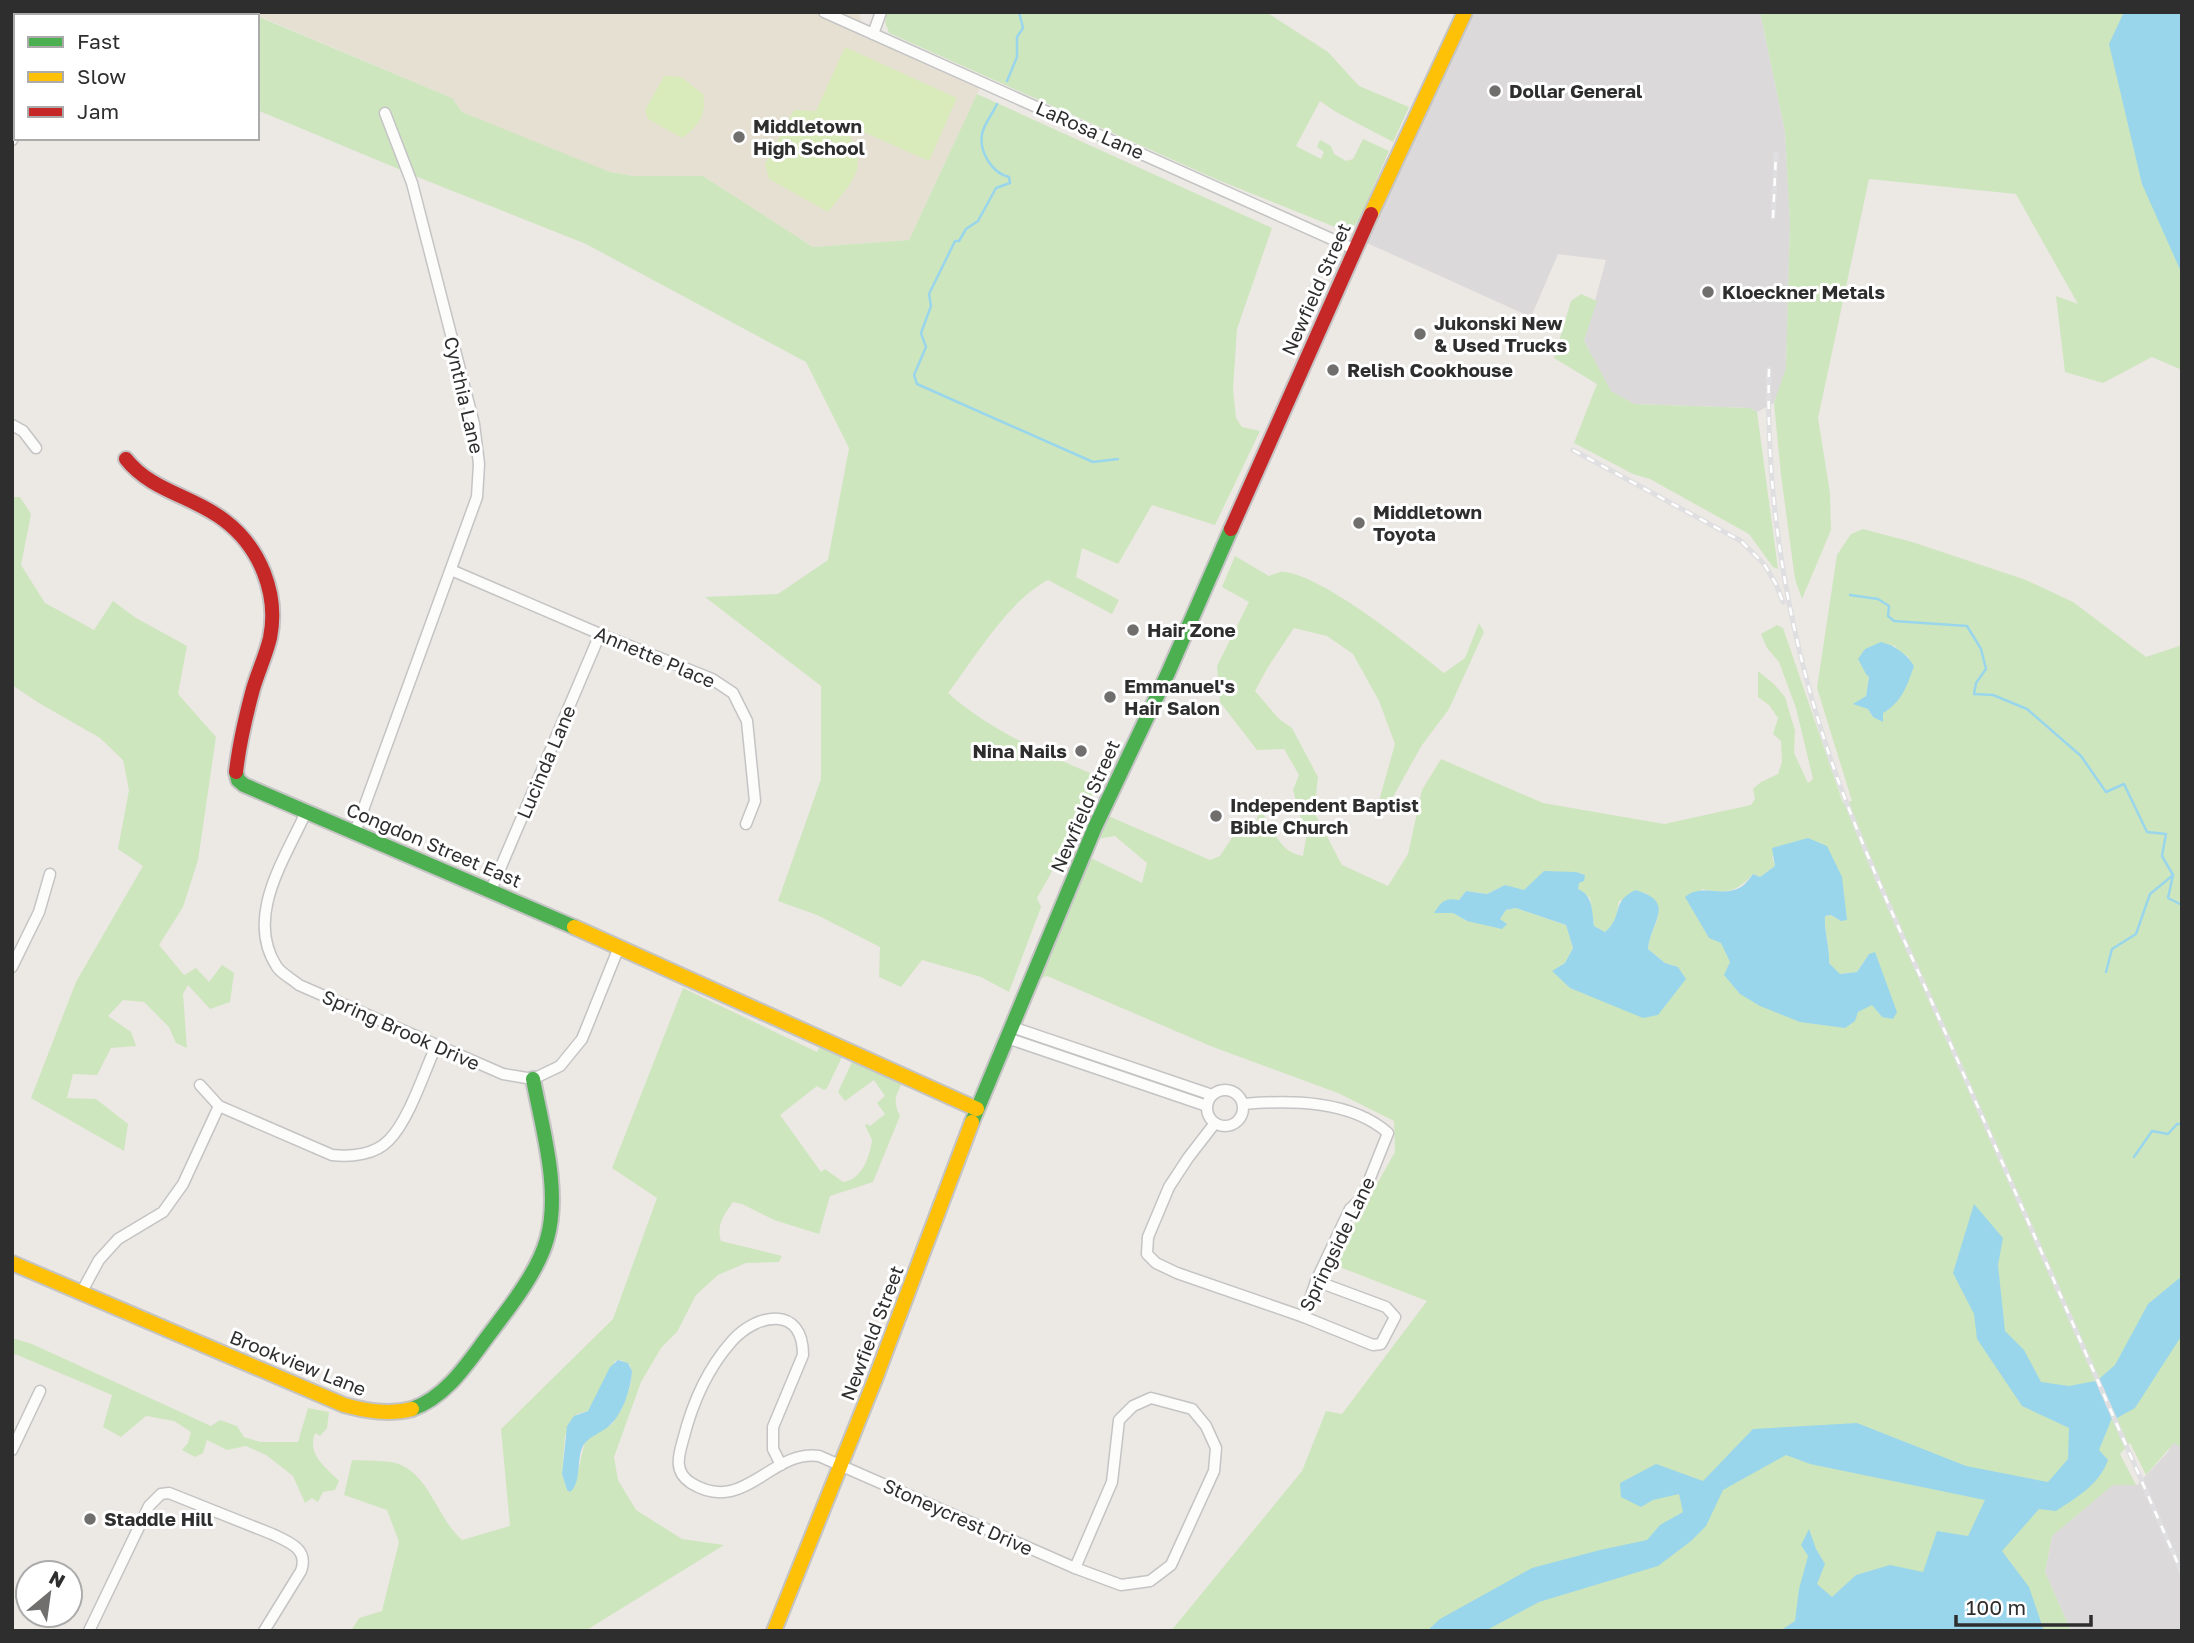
<svg xmlns="http://www.w3.org/2000/svg" width="2194" height="1643" viewBox="0 0 2194 1643" font-family="'Golos Text',sans-serif">
  <style>
    .industrial { fill: #dcd9db }
    .education { fill: #e6e0d3 }
    .green { fill: #cee6be; fill-rule: evenodd }
    .pitch { fill: #d9eabb }
    .water { fill: #99d6ec }
    .lines { fill: none; stroke-linecap: round; stroke-linejoin: round }
    .stream { stroke: #99d6ec; stroke-width: 2.5 }
    .street-casing { stroke: #c5c4c5; stroke-width: 13 }
    .fast-casing { stroke: #c5c4c5; stroke-width: 18 }
    .slow-casing { stroke: #c5c4c5; stroke-width: 18 }
    .jam-casing { stroke: #c5c4c5; stroke-width: 18 }
    .street { stroke: #fcfcfb; stroke-width: 10 }
    .fast { stroke: #4caf50; stroke-width: 14 }
    .slow { stroke: #ffc107; stroke-width: 14 }
    .jam { stroke: #c62828; stroke-width: 14 }
    .rail-casing { stroke: #dfdfe1; stroke-width: 5 }
    .rail { stroke: #fff; stroke-width: 2.5; stroke-dasharray: 8; stroke-linecap: butt }
    .poi-dot { fill: #706f6e; stroke: #fff; stroke-width: 2.5 }
    .labels { text-anchor: middle; stroke-width: 6; stroke-linejoin: round; paint-order: stroke }
    .poi-label { font-size: 19px; font-weight: bold; fill: #2e2e2e; stroke: #fff; text-anchor: start }
    .street-label { font-size: 19px; fill: #2e2e2e; stroke: #fff }
  </style>
  <rect width="100%" height="100%" fill="#ece8e4"/>
  <g class="industrial">
    <path d="M1466,12H1760L1785,131L1790,223L1786,369L1774,403L1757,412L1750,408L1634,404L1611,391L1584,341L1606,260L1558,254L1531,317L1367,243Z"/>
    <path d="M2182,1429V1631H2071L2045,1572L2052,1536L2113,1485H2137L2167,1453Z"/>
  </g>
  <path class="education" d="M249,12H859L865,36L980,88L909,240L813,247L703,176H633L610,172L580,162L462,112L452,98Z"/>
  <g class="green">
    <path d="M43,12H248L257,16H50Z"/>
    <path d="M887,12H1266L1328,52L1359,86L1409,107L1393,142L1336,112L1320,101L1296,146L1321,159L1324,152L1317,147L1320,140L1331,146L1334,154L1346,161L1353,159L1363,139L1389,151L1359,220L1351,230L1345,231L1218,180L889,33L885,22Z"/>
    <path d="M1760,12H2182V370L2152,357L2103,383L2065,372L2056,296L2078,304L2016,194L1869,179L1818,418L1830,493L1831,530L1802,599L1795,579L1781,475L1774,403L1786,368L1790,223L1785,131Z"/>
    <path d="M257,16L452,98L462,112L610,172L633,176H703L813,247L909,240L977,94L1272,228L1237,329L1233,389L1236,418L1242,427L1260,431L1215,525L1152,505L1118,564L1082,548L1076,577L1119,600L1112,614L1048,580C1008,601 976,656 948,693C992,732 1046,754 1099,777L1091,802L1037,898L1041,907L1009,992L981,977L922,960L901,987L879,977L880,947L817,915L778,901L821,779V686L705,597L778,594L828,560L849,448L806,362L586,244L425,180L257,110Z"/>
    <path d="M1581,294L1597,301L1584,341L1611,391L1634,404L1750,408L1757,412L1778,569L1773,567L1749,534L1650,479L1633,474L1574,443L1597,384L1554,358L1571,301Z"/>
    <path d="M12,497H20L31,514L21,565L45,603L94,630L113,601L136,618L187,646L178,694L216,737L198,860L183,907L159,945L184,975L196,968L209,982L222,965L234,973L230,1002L210,1009L188,985L183,994L187,1048L176,1043L169,1027L144,1002L123,1000L108,1016L131,1032L136,1046L111,1048L97,1075L73,1074L67,1098L96,1099L128,1124L124,1151L31,1098L76,982L143,866L118,849L129,790L123,760L100,738L39,703L12,685Z"/>
    <path d="M1863,529L1912,542L2026,580L2073,602L2146,657L2182,645V1448L2174,1443L2146,1475L2130,1443L2120,1454L2136,1485H2113L2052,1536L2045,1572L2071,1631H1171L1302,1471L1326,1411L1342,1414L1427,1301L1332,1264L1395,1152L1394,1121L1338,1093L1213,1047L1047,976L1039,979L1089,857L1142,883L1147,863L1115,836L1097,839L1106,815L1210,860L1220,856L1233,836L1245,837L1254,834L1259,809C1274,826 1277,852 1303,856L1306,838L1293,790L1299,775L1284,749L1257,750L1220,702L1217,666L1249,602L1222,587L1235,556L1269,576C1273,575 1280,571 1284,572C1322,575 1412,647 1444,673L1465,658L1479,623L1484,632L1449,709L1422,745L1389,804L1378,818L1375,815L1395,744L1379,701L1353,654L1327,636L1294,628L1268,667L1255,691L1279,719L1292,728L1318,777L1314,812L1342,865L1388,886L1408,854L1422,790L1441,759L1543,803L1664,824L1751,805L1755,799L1753,789L1761,782L1778,774L1782,762L1781,741L1773,734L1778,718L1769,705L1758,697V671L1774,684L1785,697L1795,731L1794,753L1808,783L1813,779L1796,708L1779,662L1767,648L1761,634L1777,625L1783,628L1843,803L1852,801L1817,688L1837,555L1851,534ZM1894,645L1899,652L1909,657L1883,713L1873,717L1868,709L1854,704L1866,696L1869,676ZM1772,856L1841,921L1831,915L1825,916C1824,932 1830,945 1829,963L1839,974L1857,972L1869,954L1882,1017L1872,1004L1858,1012L1730,962L1701,889C1725,894 1736,893 1753,874L1760,877L1775,866ZM1579,883L1577,889L1590,898L1594,926L1605,932L1615,923L1619,901L1646,893C1671,915 1650,923 1648,949L1665,963L1678,967L1570,988L1553,971L1565,963L1573,948L1566,925L1516,908L1506,910L1500,919L1467,921L1453,913H1435L1459,900L1466,891L1487,894L1505,885L1524,891Z"/>
    <path d="M683,988L817,1052L821,1044L841,1053L842,1057L827,1088L824,1090L817,1086L780,1115L821,1172L825,1169L843,1182C862,1180 870,1156 872,1140L865,1125L867,1124L870,1126L885,1114L877,1103L885,1096L874,1080L845,1101L838,1092L852,1062L854,1060L904,1080C896,1095 892,1100 900,1116L873,1182L830,1196L819,1234L774,1220L742,1204L733,1202C724,1215 716,1225 721,1241L782,1256L779,1262L746,1263L718,1275L696,1295L677,1332L661,1348L641,1382L614,1457L618,1480L636,1510L682,1539L724,1545L585,1631H351L359,1618L382,1611L399,1542L387,1510L344,1495L352,1460C366,1461 383,1460 396,1463C430,1474 436,1517 462,1540L510,1526L501,1429L613,1319L657,1198L612,1168ZM621,1360L630,1365L632,1374L630,1387L621,1410L612,1424L589,1438L584,1445L577,1476L567,1490L562,1474L565,1436L577,1414L588,1411L615,1361Z"/>
    <path d="M12,1338L32,1344L211,1426L220,1420L237,1426L244,1437L260,1442H298L308,1408L329,1412L327,1428L320,1436L315,1433C307,1455 325,1466 339,1481L335,1490L323,1492L318,1502L312,1498L305,1503L293,1476L266,1455L246,1446L227,1450L207,1440L203,1453L195,1457L182,1450L188,1443L191,1432L174,1421L146,1416L121,1437L103,1427L112,1395L15,1354L12,1358Z"/>
  </g>
  <g class="pitch">
    <path d="M845,47L957,98L929,161L843,123C870,167 858,175 828,212L769,179L765,164L794,110L816,111Z"/>
    <path d="M664,76L681,77L703,94C707,114 699,126 682,138L648,119L645,110Z"/>
  </g>
  <g class="water">
    <path d="M2124,12H2182V274L2142,184L2109,44Z"/>
    <path d="M1881,642C1894,645 1907,654 1914,666C1907,686 1902,702 1883,713V722L1873,717L1868,709L1853,704L1866,696L1869,677L1866,674L1858,659L1865,649Z"/>
    <path d="M1808,838L1827,846L1842,877L1847,920L1841,921L1831,915L1825,916C1824,932 1830,947 1829,963L1840,974L1857,972L1869,954L1875,952L1897,1012L1893,1019L1882,1017L1872,1005L1858,1012L1855,1021L1845,1028L1800,1022L1760,1006L1740,994L1724,975L1730,962L1721,943L1709,938L1685,897C1701,883 1722,898 1741,887C1745,885 1750,878 1753,874L1760,877L1775,866L1772,848Z"/>
    <path d="M1544,871L1576,872L1585,875L1584,881L1579,883L1578,889C1593,895 1592,911 1594,926L1605,932C1624,916 1610,903 1635,890C1678,902 1650,922 1648,949L1665,963L1678,967L1686,979L1658,1015L1643,1018L1570,988L1552,971L1565,963L1573,948L1566,925L1516,908L1506,910L1500,919L1507,924L1502,929L1467,921L1453,913H1434C1441,902 1445,897 1459,900L1466,891L1487,894L1505,885L1524,890Z"/>
    <path d="M1974,1204L2003,1238L1998,1265L2005,1331L2024,1350L2041,1382L2069,1386L2095,1381L2097,1383L2100,1382L2099,1379L2115,1365L2148,1304L2182,1276V1335L2135,1408L2117,1418H2112L2099,1450L2108,1460C2099,1485 2077,1497 2056,1511L2039,1509L2002,1551L2029,1587L2044,1631H1780L1795,1621L1799,1589L1808,1556L1801,1545L1809,1529L1816,1549L1825,1564L1817,1584L1832,1597L1856,1575L1890,1565L1923,1572L1937,1531L1968,1536L1985,1500L1810,1464L1786,1455L1723,1490L1706,1526L1691,1541L1658,1566L1539,1602L1485,1631H1427L1440,1619L1532,1568L1600,1550L1647,1540L1660,1525L1683,1512L1679,1494L1653,1500L1641,1507L1621,1497L1620,1483L1656,1464L1703,1481L1753,1429L1857,1423L1966,1466L2048,1482L2068,1459L2069,1428L2022,1406L1977,1339L1974,1314L1953,1273Z"/>
    <path d="M618,1360L628,1363L632,1371C631,1388 623,1414 609,1426C601,1433 589,1436 583,1446C576,1459 582,1483 570,1492L567,1490L562,1474L567,1426L574,1416L588,1411L610,1367Z"/>
  </g>
  <g class="lines">
    <g class="stream">
      <path d="M1007,81L1017,57V37L1023,28L1019,12"/>
      <path d="M997,104C993,113 984,124 982,134C979,152 992,173 1009,177L1010,183L996,188L978,221L966,229L959,241H955L929,294L931,306L921,333L926,347L914,375L917,384L1093,462L1118,459"/>
      <path d="M1850,595L1878,599L1889,606L1888,616L1894,621L1967,626L1981,649L1986,669L1976,683L1974,694L1993,695L2027,709L2081,756L2106,792L2124,784L2147,832L2166,834L2162,856L2173,875L2168,898L2182,905"/>
      <path d="M2106,972L2112,949L2136,934L2150,894L2172,876"/>
      <path d="M2134,1157L2152,1131L2168,1134L2177,1124H2182"/>
    </g>
    <defs>
      <g id="street">
        <path d="M824,12L1354,249"/>
        <path d="M873,34L881,12"/>
        <path d="M12,140L16,131"/>
        <path d="M12,425L23,431L36,448"/>
        <path d="M451,570L600,634L712,679L733,693L747,721L755,801L746,824"/>
        <path d="M306,812C285,859 244,917 277,967C282,974 292,979 299,985L503,1074L533,1079L560,1066L582,1039L619,947"/>
        <path d="M355,832L477,497L479,464L474,424L412,183L385,113"/>
        <path d="M491,890L600,634"/>
        <path d="M12,967L39,912L50,874"/>
        <path d="M1012,1027L1212,1095"/>
        <path d="M1007,1038L1207,1106"/>
        <path d="M200,1085L219,1106L332,1155C351,1157 375,1155 389,1140C409,1120 424,1072 436,1046"/>
        <circle cx="1225" cy="1108" r="18"/>
        <path d="M1215,1123L1188,1158L1169,1187L1148,1237L1147,1254L1156,1263L1177,1273L1304,1317L1316,1281L1350,1209L1362,1198L1388,1133C1351,1100 1290,1100 1244,1104"/>
        <path d="M81,1293L99,1260L118,1239L163,1212L183,1184L219,1106"/>
        <path d="M1304,1317L1373,1345L1381,1344L1395,1317L1386,1307L1316,1281"/>
        <path d="M1151,1398L1192,1409L1206,1426L1216,1448L1214,1471L1171,1565L1150,1581L1121,1585L1075,1568L1112,1482L1119,1420L1133,1406Z"/>
        <path d="M12,1450L40,1391"/>
        <path d="M781,1465L773,1449V1427L803,1355C803,1305 757,1313 732,1341C707,1369 692,1404 683,1440C678,1457 674,1472 691,1483C744,1516 771,1449 819,1456L1075,1568"/>
        <path d="M89,1631L149,1506L161,1494L169,1493L272,1534C289,1542 309,1549 301,1571L264,1631"/>
      </g>
      <g id="fast">
        <path d="M236,772L238,780L244,785L574,927"/>
        <path d="M972,1122L1095,827L1168,673L1231,529"/>
        <path d="M412,1409C443,1398 463,1370 482,1344C504,1314 537,1275 547,1239C561,1191 542,1127 533,1079"/>
      </g>
      <g id="slow">
        <path d="M1371,214L1465,12"/>
        <path d="M574,927L977,1109"/>
        <path d="M12,1263L344,1405C367,1411 389,1415 412,1409"/>
        <path d="M774,1631L876,1377L972,1122"/>
      </g>
      <g id="jam">
        <path d="M126,459C151,491 193,496 224,520C260,547 279,594 270,638C266,655 258,672 253,689C246,715 239,745 236,772"/>
        <path d="M1231,529L1371,214"/>
      </g>
    </defs>
    <use href="#street" class="street-casing"/>
    <use href="#fast" class="fast-casing"/>
    <use href="#slow" class="slow-casing"/>
    <use href="#jam" class="jam-casing"/>
    <use href="#street" class="street"/>
    <use href="#fast" class="fast"/>
    <use href="#slow" class="slow"/>
    <use href="#jam" class="jam"/>
    <defs>
      <g id="rail">
        <path d="M1773,218L1776,154"/>
        <path d="M1769,369C1765,508 1791,649 1838,780C1876,883 1924,982 1967,1082C2039,1246 2110,1409 2182,1573"/>
        <path d="M1573,450L1741,541L1764,564L1776,584L1783,602"/>
      </g>
    </defs>
    <use href="#rail" class="rail-casing"/>
    <use href="#rail" class="rail"/>
  </g>
  <g class="poi-dot">
    <circle cx="1495" cy="91" r="7"/>
    <circle cx="739" cy="137" r="7"/>
    <circle cx="1708" cy="292" r="7"/>
    <circle cx="1420" cy="334" r="7"/>
    <circle cx="1333" cy="370" r="7"/>
    <circle cx="1359" cy="523" r="7"/>
    <circle cx="1133" cy="630" r="7"/>
    <circle cx="1110" cy="697" r="7"/>
    <circle cx="1081" cy="751" r="7"/>
    <circle cx="1216" cy="816" r="7"/>
    <circle cx="90" cy="1519" r="7"/>
  </g>
  <g class="labels">
    <g class="poi-label">
      <text x="1509" y="98">Dollar General</text>
      <text x="753" y="133">Middletown<tspan x="753" dy="22">High School</tspan></text>
      <text x="1722" y="299">Kloeckner Metals</text>
      <text x="1434" y="330">Jukonski New<tspan x="1434" dy="22">&amp; Used Trucks</tspan></text>
      <text x="1347" y="377">Relish Cookhouse</text>
      <text x="1373" y="519">Middletown<tspan x="1373" dy="22">Toyota</tspan></text>
      <text x="1147" y="637">Hair Zone</text>
      <text x="1124" y="693">Emmanuel's<tspan x="1124" dy="22">Hair Salon</tspan></text>
      <text x="1067" y="758" text-anchor="end">Nina Nails</text>
      <text x="1230" y="812">Independent Baptist<tspan x="1230" dy="22">Bible Church</tspan></text>
      <text x="104" y="1526">Staddle Hill</text>
    </g>
    <g class="street-label">
      <text transform="translate(1090 130) rotate(24)" y="7">LaRosa Lane</text>
      <text transform="translate(1316 289) rotate(-66)" y="7">Newfield Street</text>
      <text transform="translate(464 395) rotate(77)" y="7">Cynthia Lane</text>
      <text transform="translate(655 657) rotate(23)" y="7">Annette Place</text>
      <text transform="translate(546 762) rotate(-67)" y="7">Lucinda Lane</text>
      <text transform="translate(1085 806) rotate(-66)" y="7">Newfield Street</text>
      <text transform="translate(434 845) rotate(23)" y="7">Congdon Street East</text>
      <text transform="translate(401 1030) rotate(24)" y="7">Spring Brook Drive</text>
      <text transform="translate(1337 1244) rotate(-64)" y="7">Springside Lane</text>
      <text transform="translate(872 1333) rotate(-69)" y="7">Newfield Street</text>
      <text transform="translate(298 1363) rotate(22)" y="7">Brookview Lane</text>
      <text transform="translate(958 1517) rotate(24)" y="7">Stoneycrest Drive</text>
    </g>
  </g>
  <rect width="2194" height="1643" fill="none" stroke="#2e2e2e" stroke-width="28"/>
  <rect x="14" y="14" width="245" height="126" fill="#ffffff" stroke="#ababab" stroke-width="2"/>
  <rect x="28" y="37" width="35" height="10" fill="#4caf50" stroke="#ababab" stroke-width="2"/>
  <text x="77" y="49" font-size="21" fill="#2e2e2e">Fast</text>
  <rect x="28" y="72" width="35" height="10" fill="#ffc107" stroke="#ababab" stroke-width="2"/>
  <text x="77" y="84" font-size="21" fill="#2e2e2e">Slow</text>
  <rect x="28" y="107" width="35" height="10" fill="#c62828" stroke="#ababab" stroke-width="2"/>
  <text x="77" y="119" font-size="21" fill="#2e2e2e">Jam</text>
  <g transform="translate(49 1594) rotate(29)"><circle r="33" fill="#ffffff" stroke="#ababab" stroke-width="2"/>
  <path d="M0-5L12 26L0 18L-12 26Z" fill="#706f6e"/>
  <text y="-10" font-size="19" font-weight="bold" text-anchor="middle" fill="#2e2e2e">N</text>
  </g>
  <path d="M1956 1615v10h135v-10" fill="none" stroke="#2e2e2e" stroke-width="3.5"/>
  <text x="1966" y="1615" font-size="21" fill="#2e2e2e" stroke="#ffffff" stroke-width="5" paint-order="stroke">100 m</text>
</svg>
